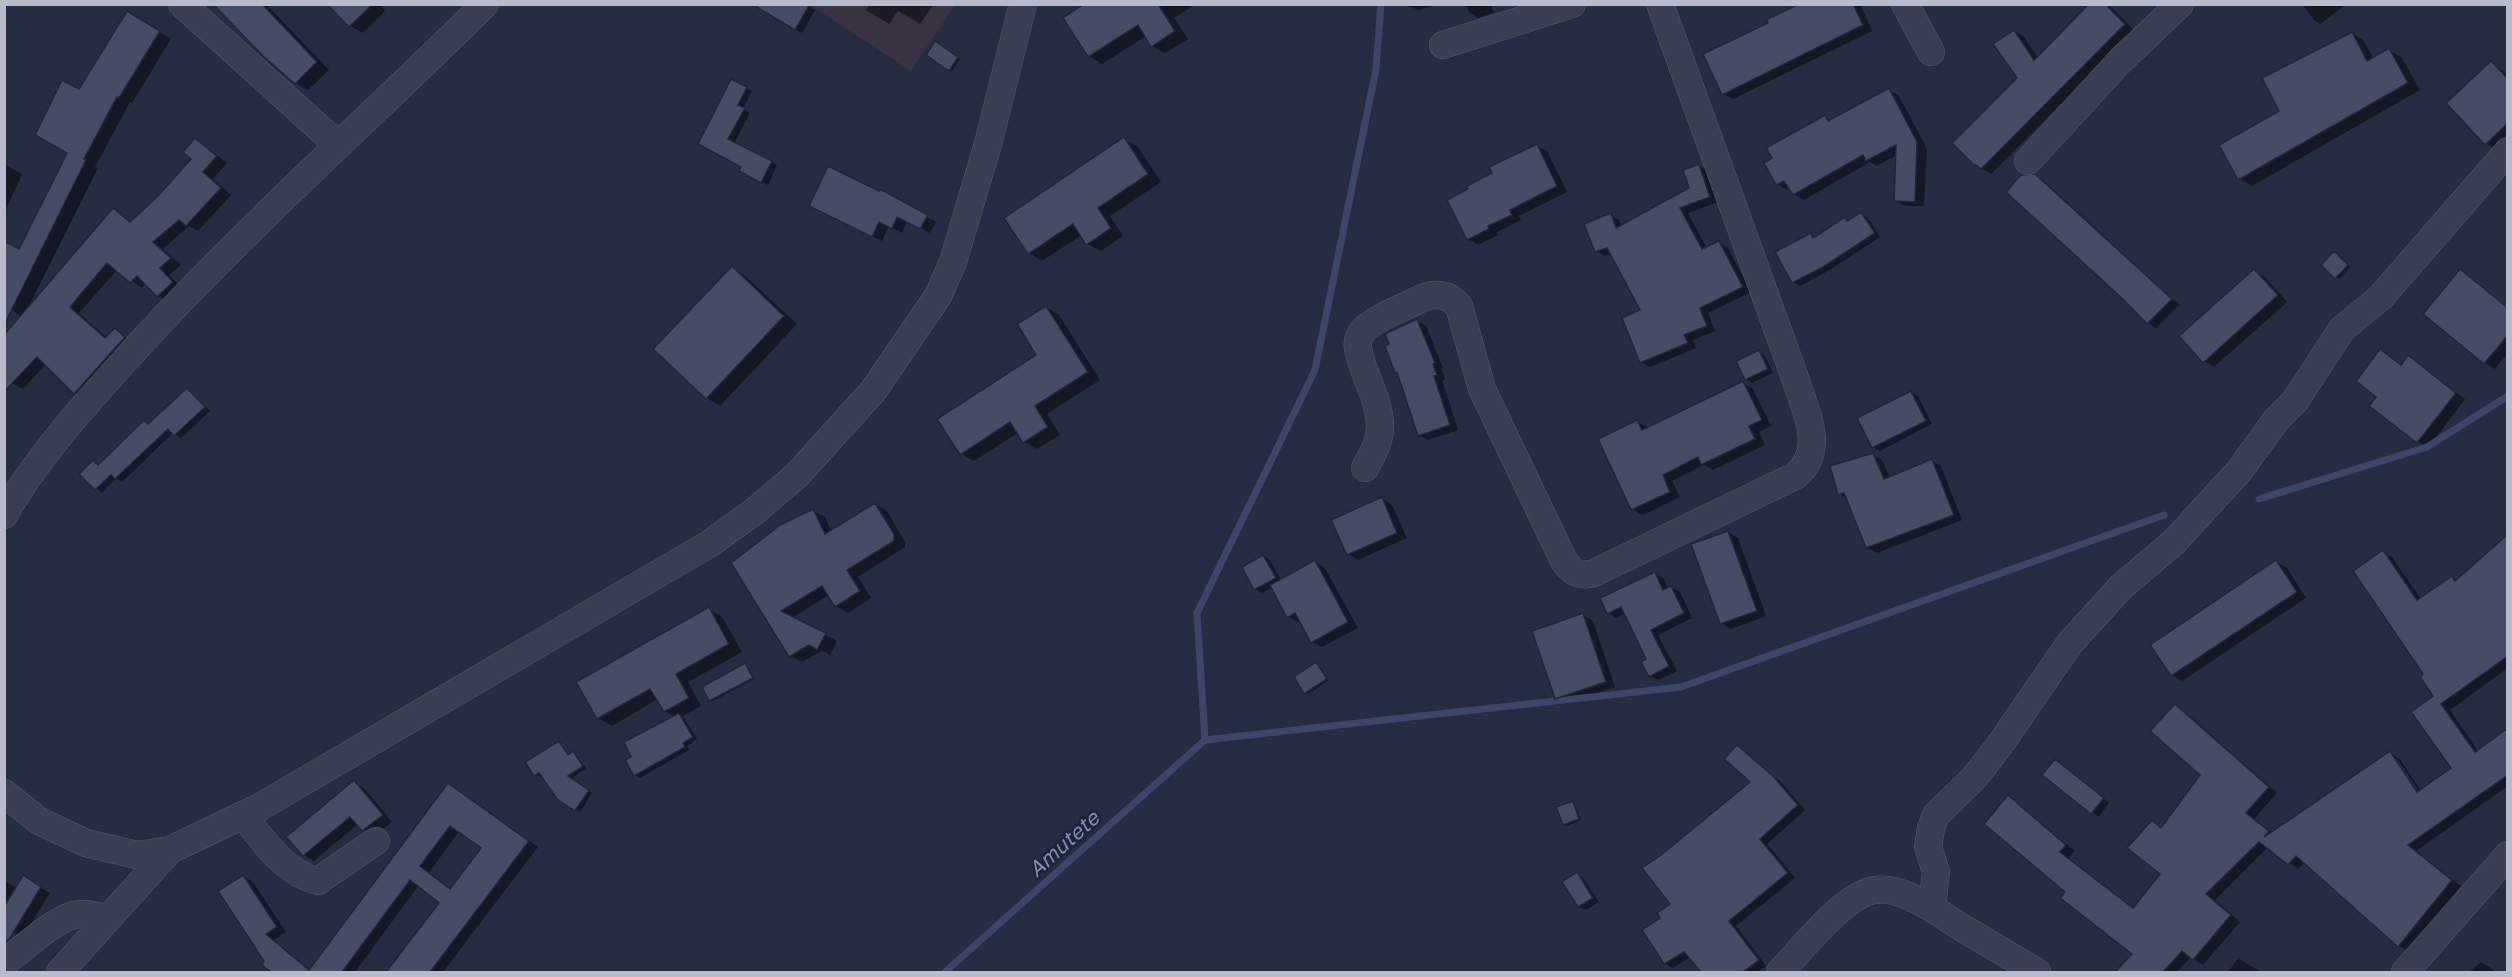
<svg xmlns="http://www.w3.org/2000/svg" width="2512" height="977" viewBox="0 0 2512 977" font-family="'Golos Text',sans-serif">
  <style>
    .medical { fill: #383242 }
    .shadow { fill: #0007; fill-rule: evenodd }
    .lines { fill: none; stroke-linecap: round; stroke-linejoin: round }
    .stream { stroke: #3c466a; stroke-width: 7 }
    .building { fill: #454c64; stroke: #212639; stroke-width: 1.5; fill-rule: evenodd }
    .minor-casing { stroke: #555a6c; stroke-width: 28 }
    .minor { stroke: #3a3f51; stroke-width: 27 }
    .labels { text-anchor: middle; stroke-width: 5; stroke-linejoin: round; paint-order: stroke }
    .water-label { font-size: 21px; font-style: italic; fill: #7f8bb2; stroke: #1f2437 }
  </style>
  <rect width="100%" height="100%" fill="#262d42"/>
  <path class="medical" d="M810,5H955L911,71Z"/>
  <g class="shadow">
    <path d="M215,4H266L329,70L308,90L295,83Z"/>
    <path d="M330,4H379L385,11L363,33L350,26Z"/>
    <path d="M806,4L815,10L802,33L762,9Z"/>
    <path d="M870,4H934L920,24L898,11L889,24L866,10Z"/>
    <path d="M1087,4H1196L1174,18L1188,39L1165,53L1152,46L1146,36L1102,64L1089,56Z"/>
    <path d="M1403,4H1439L1419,10Z"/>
    <path d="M1466,4H1491L1494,12L1478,18L1469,12Z"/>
    <path d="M1802,4H1860L1872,31L1733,99L1723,94L1770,24Z"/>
    <path d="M2091,4H2108L2134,30L1991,174L1981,168L2019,79L2014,31L2024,37L2038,58Z"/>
    <path d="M2302,4H2343L2344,6L2320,24L2314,20Z"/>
    <path d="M128,13L171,39L132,103L130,102L95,167L98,168L28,308L113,210L132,223L158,199L193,159L196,140L227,163L213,179L231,195L198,231L189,226L163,249L181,265L169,275L182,289L169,302L158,296L146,283L142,288L117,270L79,313L107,338L115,329L134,344L85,399L75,393L46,364L23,389L12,383L22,317L5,305L20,251L69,153L80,91Z"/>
    <path d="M2352,33L2364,41L2374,59L2389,50L2402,58L2420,90L2252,186L2240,179L2281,112Z"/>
    <path d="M936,43L960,59L952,71L928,55Z"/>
    <path d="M2491,63L2508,75V138L2496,149L2486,143Z"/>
    <path d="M732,81L752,91L743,109L750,113L734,143L777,165L768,185L741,171L743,166L706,147Z"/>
    <path d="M1889,90L1899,96L1927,149L1924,206H1905L1895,200L1897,155L1877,166L1870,162L1804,200L1794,194L1790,188L1787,190L1777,184L1825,117L1831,121Z"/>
    <path d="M1124,139L1138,147L1161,182L1110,216L1123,236L1101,251L1087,244L1082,235L1042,261L1029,253Z"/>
    <path d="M1537,146L1547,151L1567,192L1519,216L1521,220L1497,232L1498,235L1478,245L1468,239L1494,174Z"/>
    <path d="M4,164L22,174L4,214Z"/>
    <path d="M1699,166L1708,171L1718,202L1688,213L1707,248L1719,243L1728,248L1751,292L1708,313L1715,331L1693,340L1696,348L1650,367L1641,362L1642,311L1612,254L1605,256L1596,251L1610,215L1619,220L1622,226L1691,189Z"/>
    <path d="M2035,176L2044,181L2179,305L2156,328L2148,323Z"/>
    <path d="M881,191L936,222L930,233L907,221L902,233L889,226L882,241L820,211L880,193Z"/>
    <path d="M1861,214L1868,218L1880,237L1830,270L1800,286L1793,282L1811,235L1816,238L1845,219L1849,221Z"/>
    <path d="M2337,255L2350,267L2339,279L2323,265Z"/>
    <path d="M732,268L745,276L797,324L720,406L707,398L655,349Z"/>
    <path d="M2254,271L2264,276L2287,302L2214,367L2204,361Z"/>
    <path d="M2461,271L2508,307V353L2495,369L2485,363Z"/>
    <path d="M1046,307L1059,315L1100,380L1047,414L1060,435L1037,449L1024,442L1019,432L974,461L961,454L1038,356Z"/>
    <path d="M1417,321L1426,326L1443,368L1441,369L1445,379L1442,380L1458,430L1428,440L1419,435L1399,374L1396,372Z"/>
    <path d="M2381,351L2402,366L2418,363L2465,399L2428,448L2418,442L2378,397Z"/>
    <path d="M1758,352L1765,356L1773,373L1752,383L1746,379Z"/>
    <path d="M1743,383L1753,389L1771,426L1759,432L1765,445L1713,470L1704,465L1672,481L1680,497L1643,515L1632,509L1637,422L1648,428Z"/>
    <path d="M187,389L210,411L181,438L173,433L122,482L116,478L102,493L81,474L93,462L99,465L149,425Z"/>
    <path d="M1911,392L1918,396L1932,424L1880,451L1874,447Z"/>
    <path d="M1873,455L1882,460L1890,478L1932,461L1941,466L1962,520L1877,553L1867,547L1848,499L1839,494Z"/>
    <path d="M1382,499L1392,505L1407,538L1358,560L1348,554Z"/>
    <path d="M875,504L887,511L905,542V547L858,577L871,598L848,613L836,606L829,595L792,618L837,641L830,655L822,651L802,662L790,656L733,563L813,511L825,517L831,531Z"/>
    <path d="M1728,532L1738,538L1766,616L1731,629L1721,623Z"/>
    <path d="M2508,548V668L2450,710L2478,751L2508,737V786L2416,851L2461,886L2408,951L2399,946L2305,862L2298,869L2268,847L2215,900L2240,922L2203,965L2191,957L2177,972H2117L2134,953L2067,892L2008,797L2075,851L2069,858L2134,909L2162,874L2152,821L2163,828L2202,775L2175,706L2184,711L2277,793L2254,819L2272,833L2390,753L2400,759L2421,791L2453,769L2435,696L2425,675L2383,552L2392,557L2421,599L2452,578L2458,581ZM2394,759H2397L2423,797L2420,799Z"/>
    <path d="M1263,556L1270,560L1281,580L1315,562L1325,568L1358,628L1322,647L1312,642L1301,621L1298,622L1288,616L1273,587L1262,593L1255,589Z"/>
    <path d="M2277,562L2287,568L2306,598L2182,681L2172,675Z"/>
    <path d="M1655,574L1664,579L1668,589L1671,587L1680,592L1692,618L1658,635L1677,671L1658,680L1650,675L1648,660L1626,613L1617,618L1608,613Z"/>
    <path d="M709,609L722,617L742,652L688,682L701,706L683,716L697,739L687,746L689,750L640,778L635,775L627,761L675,717L665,711L658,699L612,726L598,718Z"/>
    <path d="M1583,615L1593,621L1615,687L1566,704L1556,698Z"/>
    <path d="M1316,664L1329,680L1308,694L1306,693Z"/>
    <path d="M745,665L754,679L713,701L710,700Z"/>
    <path d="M559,743L569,755L573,753L577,756L586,768L571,779L592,793L580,812L558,798L542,775L540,777L535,775Z"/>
    <path d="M1738,747L1781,782L1805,810L1767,844L1795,878L1736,926L1766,966L1757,972H1702L1690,957L1673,968L1665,963L1644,930L1662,918L1672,904L1662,856L1752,782Z"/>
    <path d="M2062,765L2109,803L2099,817L2044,775Z"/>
    <path d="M354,782L364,788L392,822L373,836L358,824L314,861L304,855Z"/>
    <path d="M458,791L538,847L443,972H388L441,902L419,885L355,972H273L264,965L266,961L243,876L253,882L286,932L274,940L310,970ZM459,831L483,848L451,890L429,873Z"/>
    <path d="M1573,803L1575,804L1581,820L1567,826L1564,824Z"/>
    <path d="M1577,874L1583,878L1599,902L1586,910L1579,906L1564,882Z"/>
    <path d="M24,878L50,893L23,937L4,927V881L17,888Z"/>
    <path d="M2238,958L2246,963L2261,972H2228Z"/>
    <path d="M2481,962L2491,968L2495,972H2469Z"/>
  </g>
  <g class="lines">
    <g class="stream">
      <path d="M2259,499L2427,447L2508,396"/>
      <path d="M1205,740L1681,687L2164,515"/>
      <path d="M1205,740L1197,613L1315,370L1376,69L1381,4"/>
      <path d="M945,972L1205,740"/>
    </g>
  </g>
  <g class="building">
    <path d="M213,4H262L317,62L295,84L262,55Z"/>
    <path d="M327,4H373L349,27Z"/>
    <path d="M752,4H810L795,30Z"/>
    <path d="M1084,4H1158L1175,31L1151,47L1138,25L1088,57L1063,18Z"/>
    <path d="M1799,4H1853L1863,25L1722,95L1703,54L1768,23L1766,20Z"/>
    <path d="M2089,4H2105L2125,24L1981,169L1976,165V167L1952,143L2017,78L1993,44L2014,30L2034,60Z"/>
    <path d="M127,11L160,31L119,98L117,97L84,159L86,160L4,325V241L19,249L67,153L35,135L36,133L62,80L79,89Z"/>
    <path d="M2352,32L2367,61L2389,48L2408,83L2238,180L2219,145L2279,111L2262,78Z"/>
    <path d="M935,41L958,57L949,71L926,55Z"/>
    <path d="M2491,61L2508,79V123L2485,145L2446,103Z"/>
    <path d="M731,79L747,87L738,105L745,108L728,139L772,161L761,183L739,171L741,167L698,144Z"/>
    <path d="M1889,88L1917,142L1915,202L1894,201L1896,145L1866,161L1863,155L1793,195L1784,181L1776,185L1764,163L1772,158L1766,148L1825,115L1828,121Z"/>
    <path d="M1124,137L1148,174L1098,208L1111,228L1086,245L1073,224L1028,254L1004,218Z"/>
    <path d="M195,138L217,156L203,172L221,188L186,226L179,220L153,242L171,258L160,268L173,282L157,297L137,276L130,283L107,263L70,307L105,338L115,328L125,337L74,394L37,357L4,392V335L113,208L130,222L157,197L191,159L183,152Z"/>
    <path d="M1537,144L1557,186L1510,210L1512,215L1488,226L1489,229L1467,240L1447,200L1468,189L1467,186L1492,173L1489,167Z"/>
    <path d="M1699,164L1710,197L1680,208L1702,249L1719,241L1743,287L1700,308L1707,326L1684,335L1688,343L1640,363L1622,318L1640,310L1607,248L1595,252L1584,224L1611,213L1616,228L1689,188L1683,170Z"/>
    <path d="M828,166L879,191L880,189L928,215L920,229L897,217L892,229L879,222L872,237L809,206Z"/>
    <path d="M2035,174L2172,299L2147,324L2125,301L2006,192L2021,175Z"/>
    <path d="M1861,212L1875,233L1823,267L1792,283L1775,252L1811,233L1813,238L1845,217L1847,221Z"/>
    <path d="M2334,251L2348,265L2335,279L2321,265Z"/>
    <path d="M732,266L784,316L706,399L653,349Z"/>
    <path d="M2254,269L2278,295L2203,363L2179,336Z"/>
    <path d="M2460,269L2508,308V335L2484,364L2423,314Z"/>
    <path d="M1046,306L1088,372L1035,406L1048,427L1023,443L1010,422L960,455L937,419L1036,355L1017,324Z"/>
    <path d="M1417,319L1435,363L1433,364L1437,375L1434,376L1450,425L1418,436L1397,372L1395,373L1385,346L1389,344L1385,334Z"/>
    <path d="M2380,349L2401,365L2408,355L2456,393L2417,443L2369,406L2376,397L2356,381Z"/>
    <path d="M1759,350L1768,369L1745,380L1736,361Z"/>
    <path d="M1743,381L1762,420L1749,426L1755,439L1701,465L1698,457L1663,475L1670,492L1631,510L1598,439L1637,420L1642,430Z"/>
    <path d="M187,388L205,407L174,436L168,429L115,479L111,475L95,490L79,474L93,460L98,465L144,420L148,424Z"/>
    <path d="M1911,391L1926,421L1872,448L1857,418Z"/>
    <path d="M1873,453L1884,479L1932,459L1954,515L1866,548L1844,493L1838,495L1830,466Z"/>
    <path d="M1382,497L1397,533L1347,555L1331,520Z"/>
    <path d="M875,503L894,534V541L847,570L860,591L835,607L822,586L781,611L826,633L817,650L809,645L789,657L731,563L780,525L813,509L825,534Z"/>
    <path d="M1728,531L1757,611L1720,624L1691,544Z"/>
    <path d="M2508,534V656L2441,704L2475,752L2508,728V775L2408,845L2452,880L2398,947L2296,856L2288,865L2259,842L2206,894L2231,915L2193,960L2182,951L2163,972H2115L2132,954L2060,898L2065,892L1984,824L2008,795L2066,845L2060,852L2133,908L2160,874L2127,848L2152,820L2161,828L2200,775L2150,731L2175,704L2269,787L2246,813L2269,831L2264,837L2390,751L2417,792L2451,768L2411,712L2433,696L2420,677L2423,674L2353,571L2383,550L2417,600L2452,576L2455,581Z"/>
    <path d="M1263,555L1276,578L1254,590L1242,567Z"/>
    <path d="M1315,560L1348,622L1311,643L1295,613L1287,618L1270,585Z"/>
    <path d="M2276,560L2297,592L2171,676L2150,645Z"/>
    <path d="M1655,572L1663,590L1671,586L1684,613L1651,630L1669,666L1649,677L1641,662L1646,659L1621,607L1607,614L1600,598Z"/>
    <path d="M709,607L729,644L676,674L689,698L664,712L650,689L597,719L576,682Z"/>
    <path d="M1583,613L1606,682L1555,699L1532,631Z"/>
    <path d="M1316,662L1327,679L1304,694L1294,677Z"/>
    <path d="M745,663L753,678L709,701L702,687Z"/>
    <path d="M679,713L693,737L683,743L685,747L634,776L625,760L631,757L624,742Z"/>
    <path d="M559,741L568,755L573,751L583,766L568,776L589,790L575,811L557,799L539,773L534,776L525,762Z"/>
    <path d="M1737,745L1773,776L1798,805L1760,839L1788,873L1729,921L1759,960L1743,972H1701L1684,952L1664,964L1642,930L1660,918L1657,913L1670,904L1642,868L1661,855L1750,782L1724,759Z"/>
    <path d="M2055,759L2104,798L2091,814L2042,775Z"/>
    <path d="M354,780L383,815L362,831L350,817L303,856L286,837Z"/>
    <path d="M448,783L529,841L430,972H386L439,903L410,880L342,972H271L262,965L264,961L218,891L243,875L277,927L266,934L309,970ZM450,826L481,848L450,889L420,866Z"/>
    <path d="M1573,801L1579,819L1563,825L1556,807Z"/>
    <path d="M1577,872L1593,898L1578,907L1562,882Z"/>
    <path d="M23,875L41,887L10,938L4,943V907Z"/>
  </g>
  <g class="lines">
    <defs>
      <g id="minor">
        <path d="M182,4L338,145"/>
        <path d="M1905,4L1931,52"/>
        <path d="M1443,45L1572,4"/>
        <path d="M2028,161L2121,60L2180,4"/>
        <path d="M1365,468C1372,455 1379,444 1380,429C1381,401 1363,376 1358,349C1357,343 1358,337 1362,332C1373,318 1406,307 1422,298C1436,292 1449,294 1459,306L1482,389L1564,561C1573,573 1580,577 1594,573L1795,476C1828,450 1804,408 1794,375L1660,4"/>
        <path d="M4,515C40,452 91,398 139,345C249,225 370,118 485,4"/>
        <path d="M4,793L39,821L86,843L137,855L170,850L260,807L709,544L755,511L797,475L873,391L938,296L953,262L988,144L1023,4"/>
        <path d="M243,815C263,840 284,873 318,881L376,841"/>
        <path d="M1932,907L1936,872L1928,847L1931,828L1936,815L1974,778L1999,746L2070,643L2121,587L2174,542L2240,470L2276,420L2295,401L2342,329L2380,298L2508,151"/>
        <path d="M4,963C23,949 52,921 74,915C85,912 96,916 107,918"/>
        <path d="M60,972L170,850"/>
        <path d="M1780,972C1802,949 1838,903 1867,892C1899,880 1940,915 1966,930C1990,944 2013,958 2037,972"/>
        <path d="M2405,972L2508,855"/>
      </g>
    </defs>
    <use href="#minor" class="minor-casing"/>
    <use href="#minor" class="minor"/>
  </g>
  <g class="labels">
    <g class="water-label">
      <text transform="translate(1064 844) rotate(-42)" y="7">Amutete</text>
    </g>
  </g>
  <rect width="2512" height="977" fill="none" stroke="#b7bbcb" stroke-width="12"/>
</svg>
